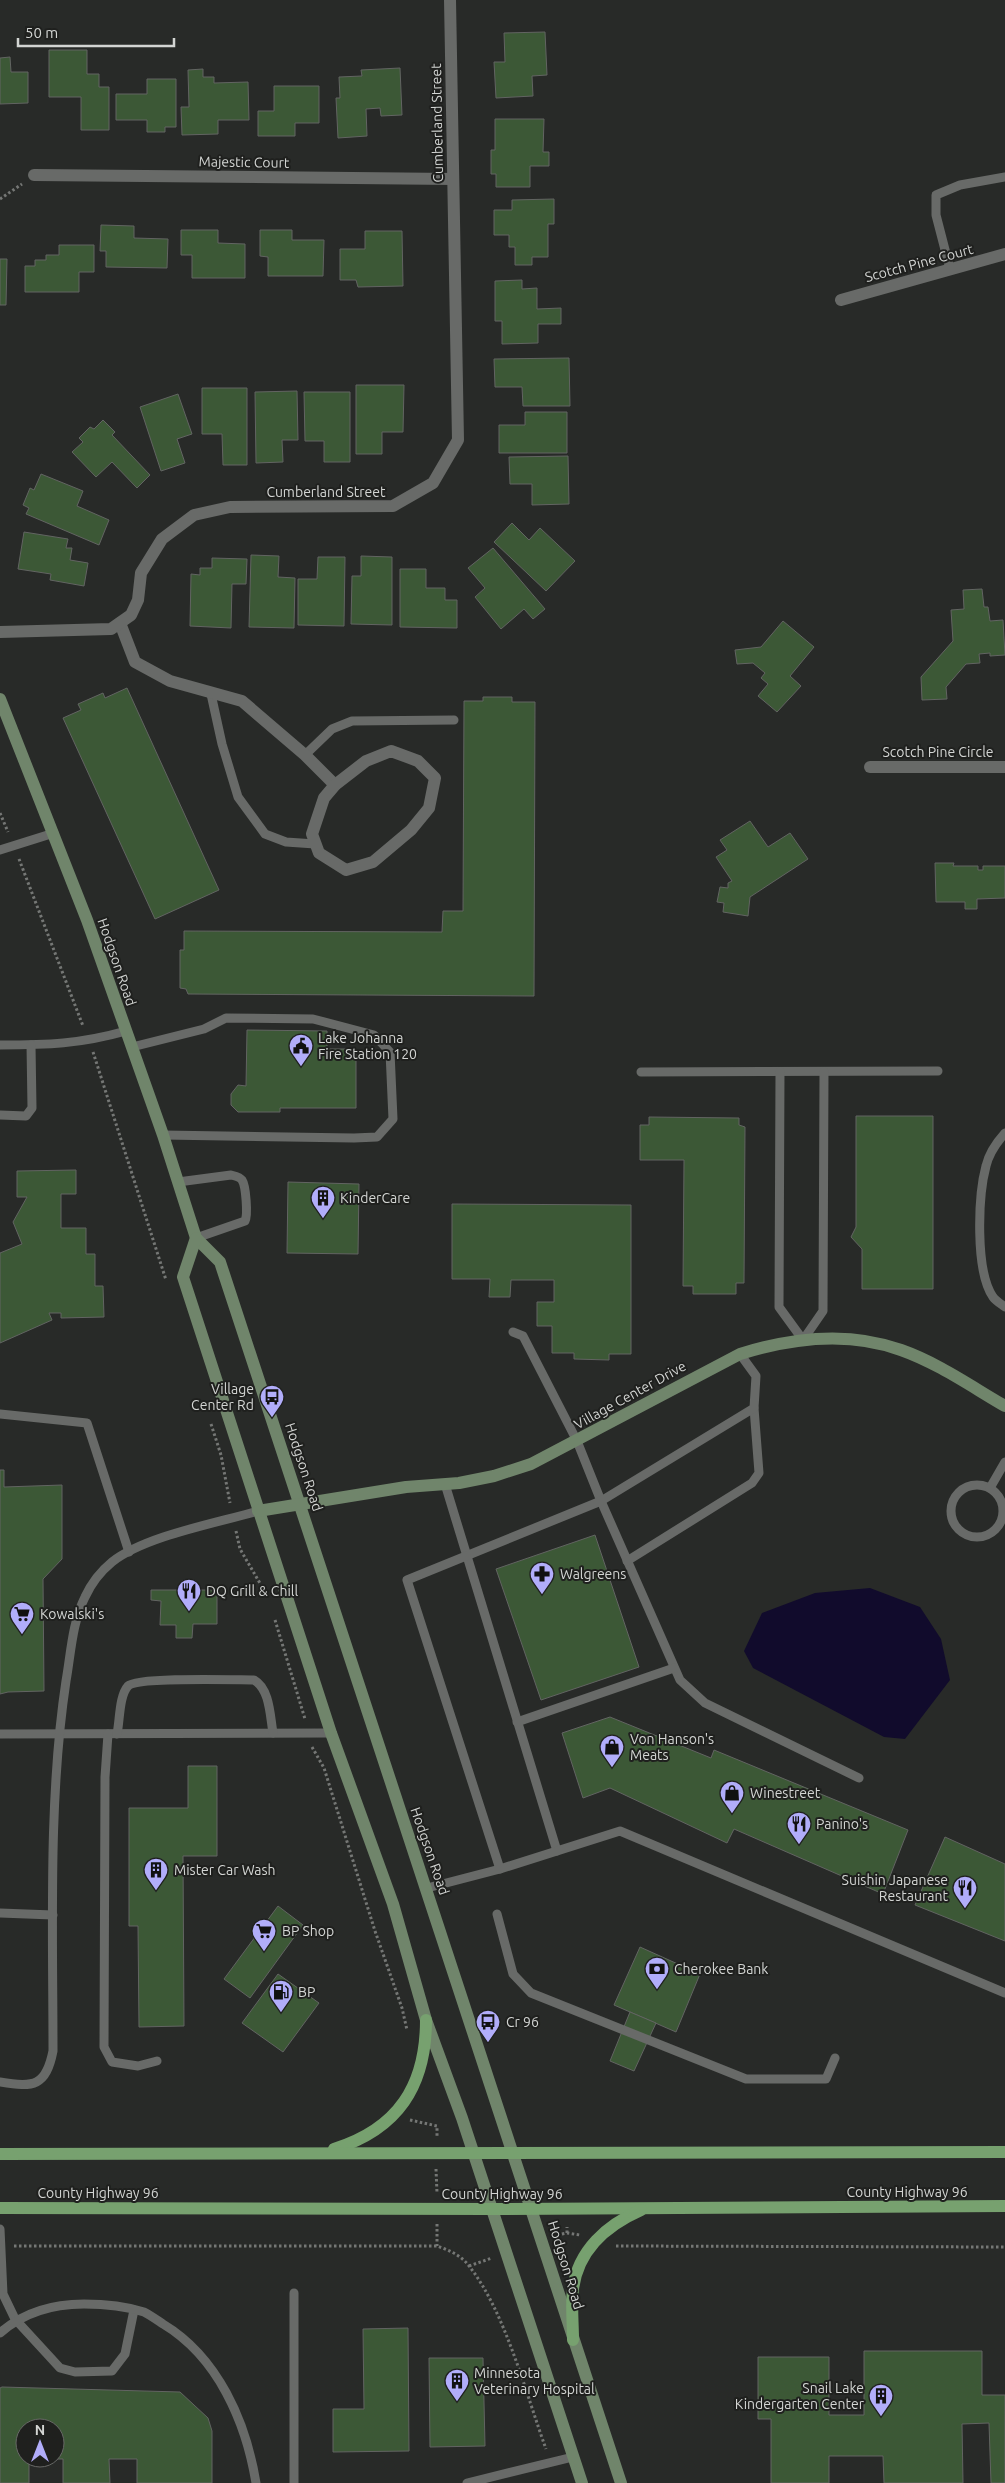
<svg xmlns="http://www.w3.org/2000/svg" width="1005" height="2483" viewBox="0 0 1005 2483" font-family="Ubuntu,sans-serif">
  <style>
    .water { fill: #110b2c }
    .building { fill: #3c5836; stroke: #626462; fill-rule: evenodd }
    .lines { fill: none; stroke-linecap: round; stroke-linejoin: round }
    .path { stroke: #757775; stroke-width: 3; stroke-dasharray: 2.5 2.5; stroke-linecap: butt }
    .lane { stroke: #686a68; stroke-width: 9 }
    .street { stroke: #686a68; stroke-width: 12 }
    .secondary { stroke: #70856b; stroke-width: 12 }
    .primary { stroke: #77a16f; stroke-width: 12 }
    .labels { text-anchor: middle; stroke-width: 4; stroke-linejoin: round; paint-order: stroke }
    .street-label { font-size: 14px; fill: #d3d5d3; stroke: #1f201e }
    .poi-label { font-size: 14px; fill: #d3d5d3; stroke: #1f201e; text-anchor: start }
  </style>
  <rect width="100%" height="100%" fill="#282a28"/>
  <path class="water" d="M870,1588L920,1607L941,1639L950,1680L905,1739L884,1737L753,1668L744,1651L762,1613L815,1593Z"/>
  <g class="building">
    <path d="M545,32L547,75L532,76L533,96L496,98L494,62H505L504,33Z"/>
    <path d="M49,50H87V74H99V87H109V130H81V97H49Z"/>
    <path d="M10,57L11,72H28V103L0,104V58Z"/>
    <path d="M400,68L402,115L381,116L380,108L366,109L367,136L338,138L336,98H340L339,77L362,76L361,70Z"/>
    <path d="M203,69V77H214V83L248,82L249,120H218V134L182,135L181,107H189L188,70Z"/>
    <path d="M147,79H176V127H165V132H147V120H116V94H147Z"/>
    <path d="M274,86H319V123H295V136H258V111H274Z"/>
    <path d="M495,119H544L543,152H549V166H530V187H496V174H491V150H495Z"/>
    <path d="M554,199V224H548V257H532V265H515V247H509V235H494V210H512V200Z"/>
    <path d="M101,225L134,226V238L168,239L167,268L106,267V251H100Z"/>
    <path d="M181,230H218V243L245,244V278H192V255H181Z"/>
    <path d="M260,230H292V240H324L323,276H268V257L260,256Z"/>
    <path d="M365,231H402L403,286L358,287L356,280H340V249H365Z"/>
    <path d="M59,245H94V272H79V292H25V266H35V260H46V255H59Z"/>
    <path d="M0,259H7L6,305H0Z"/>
    <path d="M522,280V289L537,288V309L561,308V324H538V343L502,344V321H495V281Z"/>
    <path d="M569,358L570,406H523L522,387H495L494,359Z"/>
    <path d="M356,385H404L403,432H382V454H356Z"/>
    <path d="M202,388H247V465H223L222,434H202Z"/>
    <path d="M297,391L298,440H282L283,462L256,463L255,392Z"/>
    <path d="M304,392H350V462H324V441H305Z"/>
    <path d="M178,394L192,434L177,439L185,463L161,471L140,407Z"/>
    <path d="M525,412H567V453H499V425H525Z"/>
    <path d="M103,420L115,432L112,435L150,475L137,488L112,462L96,477L72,452L83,442L79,438L90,427L94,429Z"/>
    <path d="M568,456L569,504L532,505V484H510L509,457Z"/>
    <path d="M41,474L83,491L77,506L109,520L99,545L26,514L29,508L23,505L30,488L34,490Z"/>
    <path d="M512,523L529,540L540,528L575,561L546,591L494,542Z"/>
    <path d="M24,532L68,539L66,548H72L70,560L88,563L84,586L50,580L51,574L18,569Z"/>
    <path d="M493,548L545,609L533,619L524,609L501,629L475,597L485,588L468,568Z"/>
    <path d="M251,555L279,556L278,577L295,578L294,628L249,627Z"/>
    <path d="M361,556L392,557V625L351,624L352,576H361Z"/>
    <path d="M318,557H345L344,626L298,625V579H317Z"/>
    <path d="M212,558L247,559L246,584H232L231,628L190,626L191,574L200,575V568H212Z"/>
    <path d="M400,569H426V588H445V600H457V628L400,627Z"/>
    <path d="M982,589L984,607H988L990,621L1003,620L1005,655L990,656V653L979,654L980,663L966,664L946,687L947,699L922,700L921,677L953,641L951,610L964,609L963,590Z"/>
    <path d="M783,621L814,647L790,676L801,686L777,712L758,696L768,684L761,678L765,673L753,663L737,664L735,650L761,647Z"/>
    <path d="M127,688L219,890L155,919L63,718L81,710L78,704L103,693L105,698Z"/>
    <path d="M483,697H512V702H535L534,996L188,994L186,989L180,988V950H184V931L442,932L443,911H463L464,701H483Z"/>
    <path d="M750,821L768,847L790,833L808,859L750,897L748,916L723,912L724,903L717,902L720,887L728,888V883L732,881L716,857L727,850L720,840Z"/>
    <path d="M935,863H954L953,866H978V870H983V866H1005V898L977,899V909H965V902H936Z"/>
    <path d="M247,1030L327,1031V1049H356V1108H280V1112H238L231,1105V1094L238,1085L246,1086Z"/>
    <path d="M856,1116H933V1289H862V1249L851,1237L856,1227Z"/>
    <path d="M649,1117L739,1118V1125L745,1127L744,1283H736V1294H693V1286H683L684,1160H640V1125H649Z"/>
    <path d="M76,1170V1194H61V1228H86V1254H95V1286H103L104,1317L61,1318V1313H49L52,1320L0,1343V1253L22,1244L13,1222L27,1197H17V1171Z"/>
    <path d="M288,1182L359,1184L358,1254L287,1253Z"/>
    <path d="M452,1204L631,1205V1354H609V1360L574,1359V1353H552V1326H537V1302H554V1280H511L510,1297H489L490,1279H452Z"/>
    <path d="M0,1470H4V1487L62,1485V1559L43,1579L44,1691L8,1692L0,1694Z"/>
    <path d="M595,1535L639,1667L541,1700L496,1569Z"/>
    <path d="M151,1590H217V1624H193L192,1638H176V1625H160L161,1601L151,1600Z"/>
    <path d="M610,1717L711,1758L714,1750L908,1830L883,1894L734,1829L727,1843L610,1788L583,1798L562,1733Z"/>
    <path d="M188,1766H217V1856H183L184,2026L139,2027L138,1926H129V1808H188Z"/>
    <path d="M945,1837L1005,1864V1941L915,1905Z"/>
    <path d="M278,1906L303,1925L250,1998L224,1979Z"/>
    <path d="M640,1947L700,1974L676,2032L614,2005Z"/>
    <path d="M278,1974L319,2003L283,2052L242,2023Z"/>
    <path d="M630,2012L656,2023L634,2071L610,2061Z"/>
    <path d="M408,2328L409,2451L333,2452V2409H364L363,2329Z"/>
    <path d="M864,2351H982V2395H1005V2483H991L989,2423L962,2424L963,2483H884L883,2456H829V2483H771V2419H758V2357H829V2415H864Z"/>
    <path d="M429,2358H483L485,2446L430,2447Z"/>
    <path d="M2,2387L180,2392L208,2418L212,2431V2483H137V2459H109L110,2483H63V2459H29V2483H0V2388ZM25,2428H55V2458H25Z"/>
  </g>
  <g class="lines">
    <g class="path">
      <path d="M0,199L22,184"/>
      <path d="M0,813L8,832"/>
      <path d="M19,859L83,1026"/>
      <path d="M93,1052L166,1280"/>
      <path d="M211,1424L221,1455L230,1503"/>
      <path d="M236,1531L240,1549L268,1597"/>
      <path d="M275,1620L305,1719"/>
      <path d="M312,1747L324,1768L375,1931L402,2008L407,2030"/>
      <path d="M410,2120L437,2126V2138"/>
      <path d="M436,2169L437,2193"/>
      <path d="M437,2224V2246"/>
      <path d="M567,2233V2227"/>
      <path d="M557,2235L567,2233L580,2235"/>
      <path d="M14,2246H437C449,2250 462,2256 469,2266C505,2311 526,2394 546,2449"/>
      <path d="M616,2246L1005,2247"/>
      <path d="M469,2266L492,2258"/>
    </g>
    <g class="lane">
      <path d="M950,269L936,215V195L960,185L1005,177"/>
      <path d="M211,694L222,744L238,797L265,834L286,842L315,844"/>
      <path d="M305,755L332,729L352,721L454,720"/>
      <path d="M0,850L54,833"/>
      <path d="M0,1045C47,1045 80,1044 126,1031"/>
      <path d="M132,1047L204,1029L226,1018L313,1019L374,1035L390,1052L393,1119L377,1137L354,1138L163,1135"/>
      <path d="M641,1072L938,1071"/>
      <path d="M780,1072L779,1307L803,1340L823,1311L824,1072"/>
      <path d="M0,1115L26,1116L32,1108L31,1045"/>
      <path d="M1005,1133C996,1143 989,1153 986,1166C978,1196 975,1271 993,1297C996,1301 1001,1304 1005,1307"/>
      <path d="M178,1182L231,1175C235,1176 240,1177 242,1180C246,1186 248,1215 245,1221L196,1238"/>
      <path d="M513,1332L523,1336L577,1441L601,1501L680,1680L705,1703L859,1778"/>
      <path d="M0,1414L87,1423L129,1552"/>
      <path d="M445,1484L557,1851"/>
      <circle cx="977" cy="1511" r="26"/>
      <path d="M990,1488L1005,1462"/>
      <path d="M627,1561L752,1483L759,1473L754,1408"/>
      <path d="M517,1722L674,1668"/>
      <path d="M0,1734L331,1733"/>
      <path d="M108,1734L105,1777L104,2047L112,2062L138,2066L157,2061"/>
      <path d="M117,1734C120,1720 119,1696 128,1686C137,1677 235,1680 254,1680C270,1689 270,1716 273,1733"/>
      <path d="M500,1869L407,1580L601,1501L754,1408L756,1376L740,1354"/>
      <path d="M427,1888L500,1869L620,1831L1005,1993"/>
      <path d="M0,1913L53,1915"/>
      <path d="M497,1914L513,1974L531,1993L746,2079H826L835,2058"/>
      <path d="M0,2082C34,2088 46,2086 53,2051C53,1930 48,1800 66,1681C71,1653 72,1623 85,1597C91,1584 101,1571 112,1562C145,1536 217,1523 258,1511"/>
      <path d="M0,2229L3,2294L15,2319L60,2368L75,2372L112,2371L125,2354L134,2310"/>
      <path d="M294,2293V2483"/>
      <path d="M0,2333C24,2312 53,2304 84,2304C103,2304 125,2306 144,2312C150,2315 157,2320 163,2324C218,2357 246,2422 256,2483"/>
      <path d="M467,2483L573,2457"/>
    </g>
    <g class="street">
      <path d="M34,175L453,179"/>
      <path d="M841,300L1005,254"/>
      <path d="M120,623L135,662L170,681L242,701L305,755L335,785"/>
      <path d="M0,632L111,629L131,615L138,600L141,573L162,539L194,515L230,507L393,506L433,483L458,440L450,0"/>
      <path d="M391,751L418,761L435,778L429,808L411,830L373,862L346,870L319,853L312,834L324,798L335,785L366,761Z"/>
      <path d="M870,767H1005"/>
    </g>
    <g class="secondary">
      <path d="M0,699L87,920L163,1135L196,1238L220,1262L621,2483"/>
      <path d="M196,1238L183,1277L331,1733L393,1904L426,2020L462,2118L582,2483"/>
      <path d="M258,1511L406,1487L459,1483L494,1476L531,1464L740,1354C791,1338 849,1331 901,1350C938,1363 972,1387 1005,1406"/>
    </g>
    <g class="primary">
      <path d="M334,2149C398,2129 426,2086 426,2020"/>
      <path d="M0,2154L1005,2152"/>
      <path d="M0,2208L490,2209L1005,2206"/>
      <path d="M573,2340C573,2323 571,2305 573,2289C578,2250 607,2225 641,2210"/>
    </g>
  </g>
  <defs>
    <symbol id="civic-pin" viewBox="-11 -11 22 30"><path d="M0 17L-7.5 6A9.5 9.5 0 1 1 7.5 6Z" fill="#b1adfa" stroke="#1f201e"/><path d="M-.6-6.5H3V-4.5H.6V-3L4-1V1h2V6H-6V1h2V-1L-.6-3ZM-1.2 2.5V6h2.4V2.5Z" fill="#111"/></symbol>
    <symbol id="building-pin" viewBox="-11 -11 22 30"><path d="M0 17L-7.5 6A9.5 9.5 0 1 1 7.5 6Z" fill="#b1adfa" stroke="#1f201e"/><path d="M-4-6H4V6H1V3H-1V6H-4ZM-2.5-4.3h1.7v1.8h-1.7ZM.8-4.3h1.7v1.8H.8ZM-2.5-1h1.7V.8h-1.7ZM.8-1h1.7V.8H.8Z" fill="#111"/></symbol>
    <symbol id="bus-pin" viewBox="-11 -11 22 30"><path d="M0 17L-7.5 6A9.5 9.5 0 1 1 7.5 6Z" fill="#b1adfa" stroke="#1f201e"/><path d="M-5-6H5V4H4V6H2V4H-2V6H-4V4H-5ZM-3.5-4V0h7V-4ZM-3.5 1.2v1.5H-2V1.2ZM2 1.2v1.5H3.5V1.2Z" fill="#111"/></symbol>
    <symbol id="pharmacy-pin" viewBox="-11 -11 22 30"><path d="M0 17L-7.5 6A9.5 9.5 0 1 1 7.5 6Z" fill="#b1adfa" stroke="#1f201e"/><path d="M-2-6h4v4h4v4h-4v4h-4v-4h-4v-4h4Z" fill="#111"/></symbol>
    <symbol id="restaurant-pin" viewBox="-11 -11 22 30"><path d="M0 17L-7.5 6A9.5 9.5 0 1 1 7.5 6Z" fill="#b1adfa" stroke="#1f201e"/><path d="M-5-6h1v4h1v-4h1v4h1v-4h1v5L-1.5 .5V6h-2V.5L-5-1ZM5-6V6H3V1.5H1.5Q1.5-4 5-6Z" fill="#111"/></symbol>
    <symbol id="supermarket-pin" viewBox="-11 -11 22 30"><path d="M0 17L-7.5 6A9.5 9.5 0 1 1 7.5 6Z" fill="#b1adfa" stroke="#1f201e"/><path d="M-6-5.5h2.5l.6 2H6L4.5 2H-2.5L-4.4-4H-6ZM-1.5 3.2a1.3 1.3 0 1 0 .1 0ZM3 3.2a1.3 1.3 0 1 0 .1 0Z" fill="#111"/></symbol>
    <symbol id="shop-pin" viewBox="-11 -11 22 30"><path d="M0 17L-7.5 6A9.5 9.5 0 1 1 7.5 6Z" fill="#b1adfa" stroke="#1f201e"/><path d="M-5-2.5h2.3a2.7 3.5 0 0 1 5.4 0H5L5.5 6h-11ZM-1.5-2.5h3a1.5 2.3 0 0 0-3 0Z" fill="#111"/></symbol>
    <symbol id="bank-pin" viewBox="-11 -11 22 30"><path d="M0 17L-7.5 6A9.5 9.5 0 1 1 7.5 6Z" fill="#b1adfa" stroke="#1f201e"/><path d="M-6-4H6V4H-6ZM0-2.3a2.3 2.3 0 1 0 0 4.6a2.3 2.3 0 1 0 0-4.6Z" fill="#111"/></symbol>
    <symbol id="fuel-pin" viewBox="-11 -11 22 30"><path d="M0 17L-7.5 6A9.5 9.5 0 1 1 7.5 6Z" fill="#b1adfa" stroke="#1f201e"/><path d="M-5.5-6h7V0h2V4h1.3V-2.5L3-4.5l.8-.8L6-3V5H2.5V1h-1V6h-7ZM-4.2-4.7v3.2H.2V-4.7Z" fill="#111"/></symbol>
  </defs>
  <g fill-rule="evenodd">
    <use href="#civic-pin" x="287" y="1032" width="28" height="38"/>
    <use href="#building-pin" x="309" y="1184" width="28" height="38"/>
    <use href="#bus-pin" x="258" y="1383" width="28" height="38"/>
    <use href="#pharmacy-pin" x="528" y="1560" width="28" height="38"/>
    <use href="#restaurant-pin" x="175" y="1577" width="28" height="38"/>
    <use href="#supermarket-pin" x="8" y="1600" width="28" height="38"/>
    <use href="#shop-pin" x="598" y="1733" width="28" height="38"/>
    <use href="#shop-pin" x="718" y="1779" width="28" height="38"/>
    <use href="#restaurant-pin" x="785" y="1810" width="28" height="38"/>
    <use href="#building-pin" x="142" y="1856" width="28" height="38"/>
    <use href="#restaurant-pin" x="951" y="1874" width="28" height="38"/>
    <use href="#supermarket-pin" x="250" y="1917" width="28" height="38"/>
    <use href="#bank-pin" x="643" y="1955" width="28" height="38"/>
    <use href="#fuel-pin" x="267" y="1978" width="28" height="38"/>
    <use href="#bus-pin" x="474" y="2008" width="28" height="38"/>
    <use href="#building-pin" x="443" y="2367" width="28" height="38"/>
    <use href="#building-pin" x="867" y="2382" width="28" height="38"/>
  </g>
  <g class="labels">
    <g class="street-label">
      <text transform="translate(437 123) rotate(-91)" y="5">Cumberland Street</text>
      <text transform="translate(244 162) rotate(1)" y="5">Majestic Court</text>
      <text transform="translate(919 263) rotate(-15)" y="5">Scotch Pine Court</text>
      <text x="326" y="497">Cumberland Street</text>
      <text x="938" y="757">Scotch Pine Circle</text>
      <text transform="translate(117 962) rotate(71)" y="5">Hodgson Road</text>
      <text transform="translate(630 1395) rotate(-29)" y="5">Village Center Drive</text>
      <text transform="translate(304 1467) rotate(72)" y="5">Hodgson Road</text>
      <text transform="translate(430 1851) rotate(71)" y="5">Hodgson Road</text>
      <text x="907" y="2197">County Highway 96</text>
      <text x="98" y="2198">County Highway 96</text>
      <text x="502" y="2199">County Highway 96</text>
      <text transform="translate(566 2265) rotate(73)" y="5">Hodgson Road</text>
    </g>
    <g class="poi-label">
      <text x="318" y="1043">Lake Johanna<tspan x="318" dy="16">Fire Station 120</tspan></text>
      <text x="340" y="1203">KinderCare</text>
      <text x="254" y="1394" text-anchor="end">Village<tspan x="254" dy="16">Center Rd</tspan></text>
      <text x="560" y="1579">Walgreens</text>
      <text x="206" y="1596">DQ Grill &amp; Chill</text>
      <text x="40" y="1619">Kowalski's</text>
      <text x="630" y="1744">Von Hanson's<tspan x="630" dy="16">Meats</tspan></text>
      <text x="750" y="1798">Winestreet</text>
      <text x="816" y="1829">Panino's</text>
      <text x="174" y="1875">Mister Car Wash</text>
      <text x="948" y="1885" text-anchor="end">Suishin Japanese<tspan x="948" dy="16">Restaurant</tspan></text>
      <text x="282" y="1936">BP Shop</text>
      <text x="674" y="1974">Cherokee Bank</text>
      <text x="298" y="1997">BP</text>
      <text x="506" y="2027">Cr 96</text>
      <text x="474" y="2378">Minnesota<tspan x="474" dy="16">Veterinary Hospital</tspan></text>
      <text x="864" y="2393" text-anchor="end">Snail Lake<tspan x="864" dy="16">Kindergarten Center</tspan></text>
    </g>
  </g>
  <g transform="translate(40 2443)"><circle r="24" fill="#1f201e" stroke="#676866"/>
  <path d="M0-4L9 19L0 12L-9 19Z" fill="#b1adfa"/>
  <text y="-8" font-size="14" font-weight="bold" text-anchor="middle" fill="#d3d5d3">N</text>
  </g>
  <path d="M18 38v8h156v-8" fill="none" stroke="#d3d5d3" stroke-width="2.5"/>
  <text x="25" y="38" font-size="15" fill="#d3d5d3" stroke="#1f201e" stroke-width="4" paint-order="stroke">50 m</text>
</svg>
